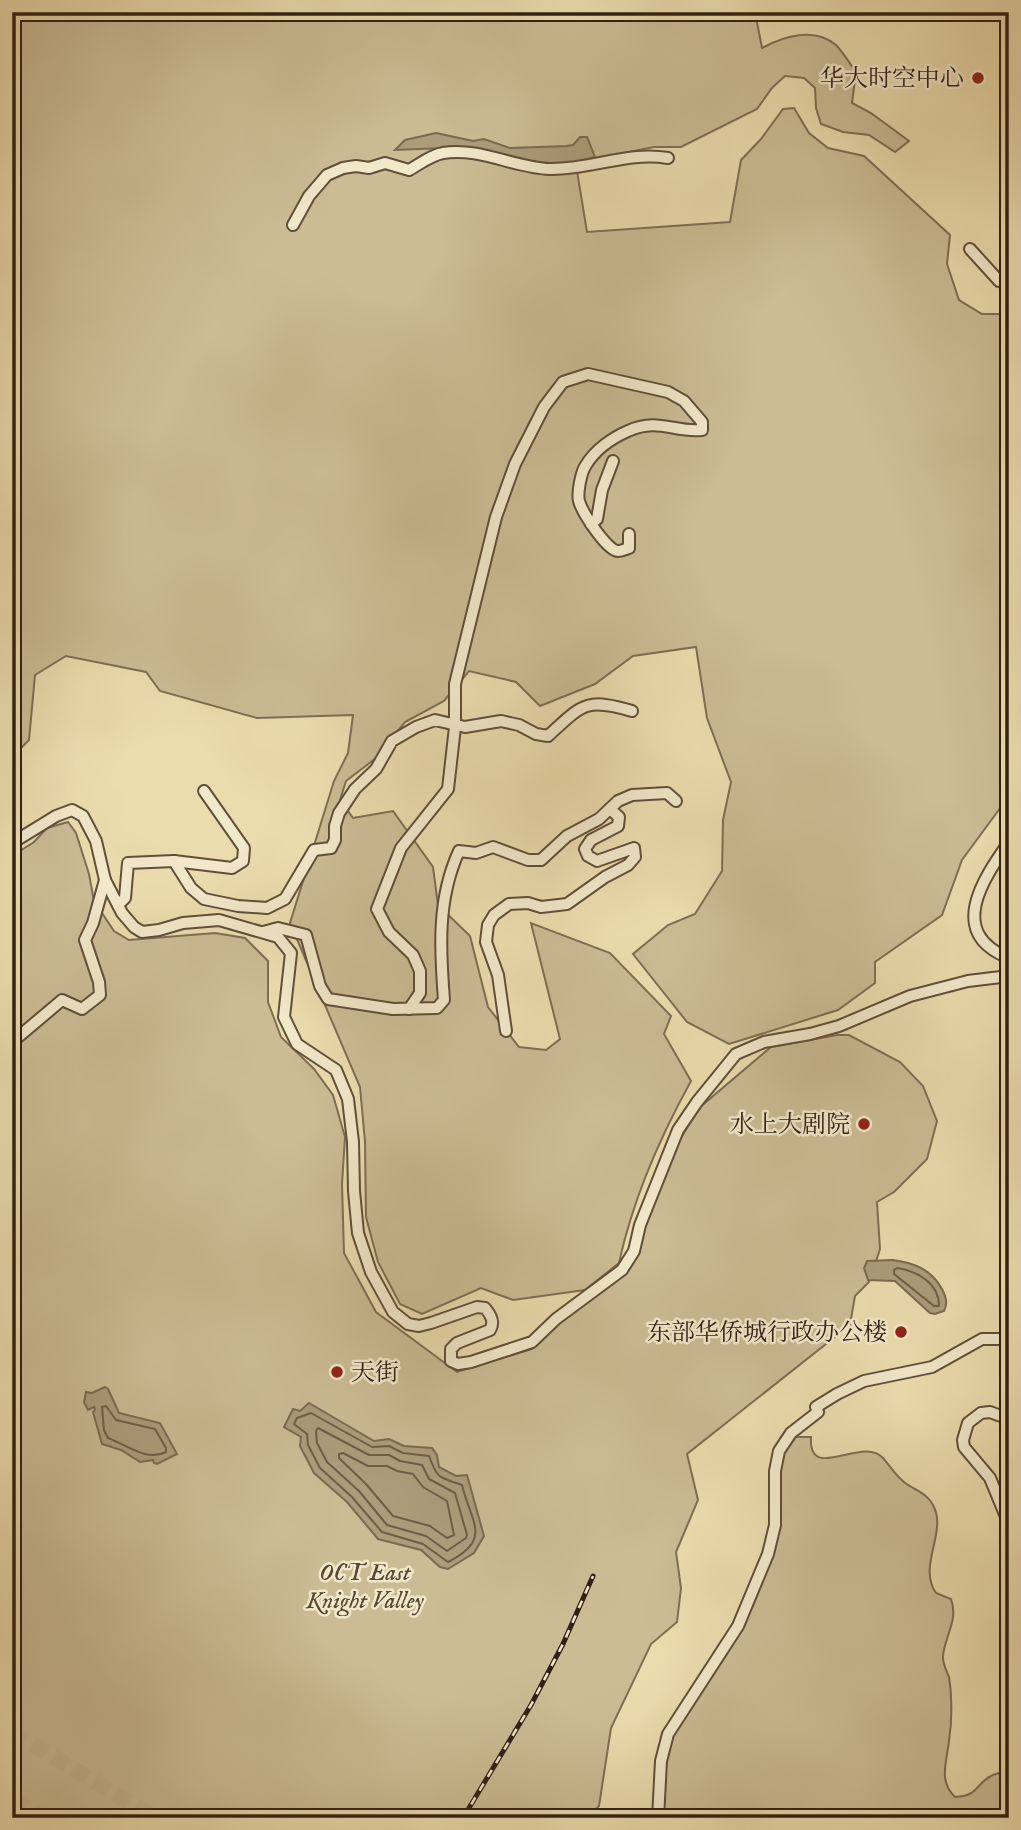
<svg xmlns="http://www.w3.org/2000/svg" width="1021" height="1830" viewBox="0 0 1021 1830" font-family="'IM FELL English','Noto Serif SC',serif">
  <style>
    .green { fill: #cbbc94; stroke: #7e6e54; stroke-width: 2 }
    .water { fill: #ac9c7a; stroke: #7b6a51; stroke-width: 2 }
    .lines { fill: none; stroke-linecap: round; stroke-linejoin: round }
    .shore { stroke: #6e5e47; stroke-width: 2 }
    .minor-tunnel { stroke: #c6b68f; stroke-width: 10; stroke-dasharray: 10 5; stroke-linecap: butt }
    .highway-tunnel { stroke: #c6b68f; stroke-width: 16; stroke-dasharray: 16 8; stroke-linecap: butt }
    .minor-casing { stroke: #604f3a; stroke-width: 14 }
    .minor { stroke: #f2e8ca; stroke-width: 10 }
    .rail-casing { stroke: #312014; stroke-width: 5 }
    .rail { stroke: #f2e8ca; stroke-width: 2.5; stroke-dasharray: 8; stroke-linecap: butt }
    .poi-dot { fill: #8f2418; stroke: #f2e8ca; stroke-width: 2.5 }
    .labels { text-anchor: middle; stroke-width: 5; stroke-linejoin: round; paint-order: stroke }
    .poi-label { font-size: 24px; fill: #312014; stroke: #f2e8ca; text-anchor: end }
    .park-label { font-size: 24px; font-style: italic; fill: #584734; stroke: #f2e8ca }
  </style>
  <rect width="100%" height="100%" fill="#ebdcae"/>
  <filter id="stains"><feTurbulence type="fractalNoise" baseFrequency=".00286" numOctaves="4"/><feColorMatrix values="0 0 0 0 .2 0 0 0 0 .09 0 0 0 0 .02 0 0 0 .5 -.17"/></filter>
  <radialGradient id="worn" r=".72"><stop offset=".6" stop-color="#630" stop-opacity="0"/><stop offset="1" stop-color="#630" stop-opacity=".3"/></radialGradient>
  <g class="green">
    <path d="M12,12H755L762,48C784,36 814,27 836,45C843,52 850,64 856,72L852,103L871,113L909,141L895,152L869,135L843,132L821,124L816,108L815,88L804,78L785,76L772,88L757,109L681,147H654L609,156L576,165L587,232L730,222L741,160L761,139L783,109L794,108L809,133L828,148L864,156L950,235L947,264L959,300L982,314H1007L1009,312V796L962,860L942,915L875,962V983L838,1010L729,1044L687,1022L633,954L668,925L695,914L722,871L723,820L731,782L707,718L696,647L633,656L595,684L540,706L516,682L469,671L444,701L405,722L376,758L346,781L340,800L353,818L393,811L433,867L438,905L470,936L488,1007L519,1047L546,1050L560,1039L531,923L610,953L671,1016L664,1034L691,1081C659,1139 633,1198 619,1263L585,1290L513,1300L481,1288L422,1314L400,1304L378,1262L366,1217L365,1142L360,1087L290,923L334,781L348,753L353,715L257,718L160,691L146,672L66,656L35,675L29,740L12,757Z"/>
    <path d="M68,822L76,833L89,874L94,901L114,931L129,940L215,933L245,938L268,961V1002L281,1037L314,1069L333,1095L345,1137L342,1184L344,1253L376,1312L457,1372L532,1349L545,1333L632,1264L673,1151L699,1108L771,1047L837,1035H849L900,1062L923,1086L937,1121L927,1159L894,1192L877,1202L880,1249L869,1282L855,1296L850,1325L687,1454L698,1500L676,1552L681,1588L677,1622L651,1644L611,1728L599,1806L587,1818H12V856L34,842L47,828Z"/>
    <path d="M793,1437H811C808,1484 863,1435 883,1458C890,1466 895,1475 904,1482C914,1490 927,1493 933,1505C948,1532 917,1566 936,1593L951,1599C959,1620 944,1637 943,1657C943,1665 946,1669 949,1677C950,1684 951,1691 951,1698C952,1713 951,1727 949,1741C947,1761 938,1781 955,1797C979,1796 975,1784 991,1776C996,1773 1003,1772 1009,1771V1818H663L665,1770L672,1735L738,1633L779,1524L781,1468L785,1450Z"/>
  </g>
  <g class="water">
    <path d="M436,133L473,141L484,139L510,148L567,146L573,145L580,137H587L595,157L558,167L445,148L395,150L405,140Z"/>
    <path d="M893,1260C914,1263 931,1269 942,1289C946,1297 948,1303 944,1311L935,1314L930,1313L895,1281L868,1280L864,1268L867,1261Z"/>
    <path d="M105,1387L108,1389L119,1413L160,1423L177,1454L157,1464L154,1463L153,1460L140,1462L121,1450L102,1444L93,1412L95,1410L94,1407L88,1410L84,1402L86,1392L92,1393Z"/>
    <path d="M309,1403L374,1441L389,1439L404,1446L432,1448L437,1455L439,1467L456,1476L467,1475L484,1536L474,1553L448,1569L440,1567L421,1550L378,1539L347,1502L314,1473L300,1446L301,1437L284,1427L293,1409L300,1411Z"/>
  </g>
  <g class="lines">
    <g class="shore">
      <path d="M897,1268C917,1271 939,1283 939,1306H934L894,1274V1270Z"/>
      <path d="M106,1406L116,1420L155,1429L166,1448V1452C147,1462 127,1445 108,1438L104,1430L102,1407Z"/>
      <path d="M311,1413L372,1447L389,1446L403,1453L429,1456C438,1480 439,1477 462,1485C471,1523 493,1539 448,1562L423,1544L382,1532L352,1497L320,1468L308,1445L307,1434L294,1424L297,1418Z"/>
      <path d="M318,1428L369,1455H389L400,1461L422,1465L429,1479L455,1493L467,1535L466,1538L447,1551L426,1536L387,1525L359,1491L327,1462L317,1443L316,1431Z"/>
      <path d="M343,1453L368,1466H387L397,1471L413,1474L423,1487L447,1501L454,1535L447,1538L430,1526L393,1516L366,1484L339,1458V1454Z"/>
    </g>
    <path class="minor-tunnel" d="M999,281L1009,294"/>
    <g class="highway-tunnel">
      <path d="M12,1732L156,1818"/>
      <path d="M12,1800L44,1818"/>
    </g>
    <defs>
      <g id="minor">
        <path d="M293,225L309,196L327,175L343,168L356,166L369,168L385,163L409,170C420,164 431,155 443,153C479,147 515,168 550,169C590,170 628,151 668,158"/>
        <path d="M970,249L999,281"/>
        <path d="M591,524L597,519L602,490L613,461"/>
        <path d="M1009,842C983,879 946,933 1009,958"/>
        <path d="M12,843L56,816L72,810L83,816L96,841L105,880L122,913L134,927L142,932L159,930L183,923L219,920L278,937L291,953L284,1017L297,1044L336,1070L348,1099L353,1142L354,1191L358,1233L371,1272L393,1312L408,1324L419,1326L431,1323L477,1307L485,1308C491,1315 495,1322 490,1330L457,1343L451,1349V1361L458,1364L471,1362L532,1342L556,1319L622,1270L634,1251L640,1225L678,1130L697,1102L736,1054L764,1042L810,1034L839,1026L910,996L968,981L1009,976"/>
        <path d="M174,861L232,868L243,861L244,848L204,791"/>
        <path d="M118,905L125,898L128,863L174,861L191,888L204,899L238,906L267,908L285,899L314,850L331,848L335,840V826L339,813L355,789L376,769L392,741L416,727L435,720L465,727L501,721L519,725L536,734L548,736C582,705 585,697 632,711"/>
        <path d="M263,932L278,928L306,935L320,986L328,999L393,1009L437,1008L444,1000C440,949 437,899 459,851L476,853L493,847L528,860H541L567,836L599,819L618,801L632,795L667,793L676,801"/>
        <path d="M409,1009L420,993V971L413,955L389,932L377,909L401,848L448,789L455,727V684L496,517L515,464L544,407L563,382L588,374L668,392L684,401L702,422V430C674,433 658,417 628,431C612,438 595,450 586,465C581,472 577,493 579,501C582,512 607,551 618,551C622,551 625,549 629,548V534"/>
        <path d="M506,1031L498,975L486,942L488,925L494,915L509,904L528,903L541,907L567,904L605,877L628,865L635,857L634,848L597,861L588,856L585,849L591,840L618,826L619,817L610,809"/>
        <path d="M12,1038H17L62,1000L82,1009L100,995L99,982L85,940L93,923L105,880"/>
        <path d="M1009,1419L990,1412L981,1413L968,1423L963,1440L964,1447L990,1478L1009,1524"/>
        <path d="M658,1818L661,1761L668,1734L738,1626L768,1554L775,1525V1471L779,1451L791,1433L818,1412L816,1407L837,1394L864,1381L932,1367L982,1339H1009"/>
      </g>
    </defs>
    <use href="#minor" class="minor-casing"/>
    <use href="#minor" class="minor"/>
    <defs>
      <path id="rail" d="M463,1818L531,1705L563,1644L593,1576"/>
    </defs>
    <use href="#rail" class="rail-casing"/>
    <use href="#rail" class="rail"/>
  </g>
  <g class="poi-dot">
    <circle cx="978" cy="78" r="7"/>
    <circle cx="864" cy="1124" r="7"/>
    <circle cx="901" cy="1332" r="7"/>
    <circle cx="337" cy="1372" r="7"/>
  </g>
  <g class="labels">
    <g class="poi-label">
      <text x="964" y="86">华大时空中心</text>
      <text x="850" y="1132">水上大剧院</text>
      <text x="887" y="1340">东部华侨城行政办公楼</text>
      <text x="351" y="1380" text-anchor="start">天街</text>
    </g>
    <g class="park-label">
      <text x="365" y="1580">OCT East<tspan x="365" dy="28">Knight Valley</tspan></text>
    </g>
  </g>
  <rect width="1021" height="1830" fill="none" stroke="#ebdcae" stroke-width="42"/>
  <rect x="14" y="14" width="993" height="1802" fill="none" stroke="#312014" stroke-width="3.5"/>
  <rect x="21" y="21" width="979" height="1788" fill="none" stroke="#312014" stroke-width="2"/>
  <rect width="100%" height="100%" filter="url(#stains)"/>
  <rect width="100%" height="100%" fill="url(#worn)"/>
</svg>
